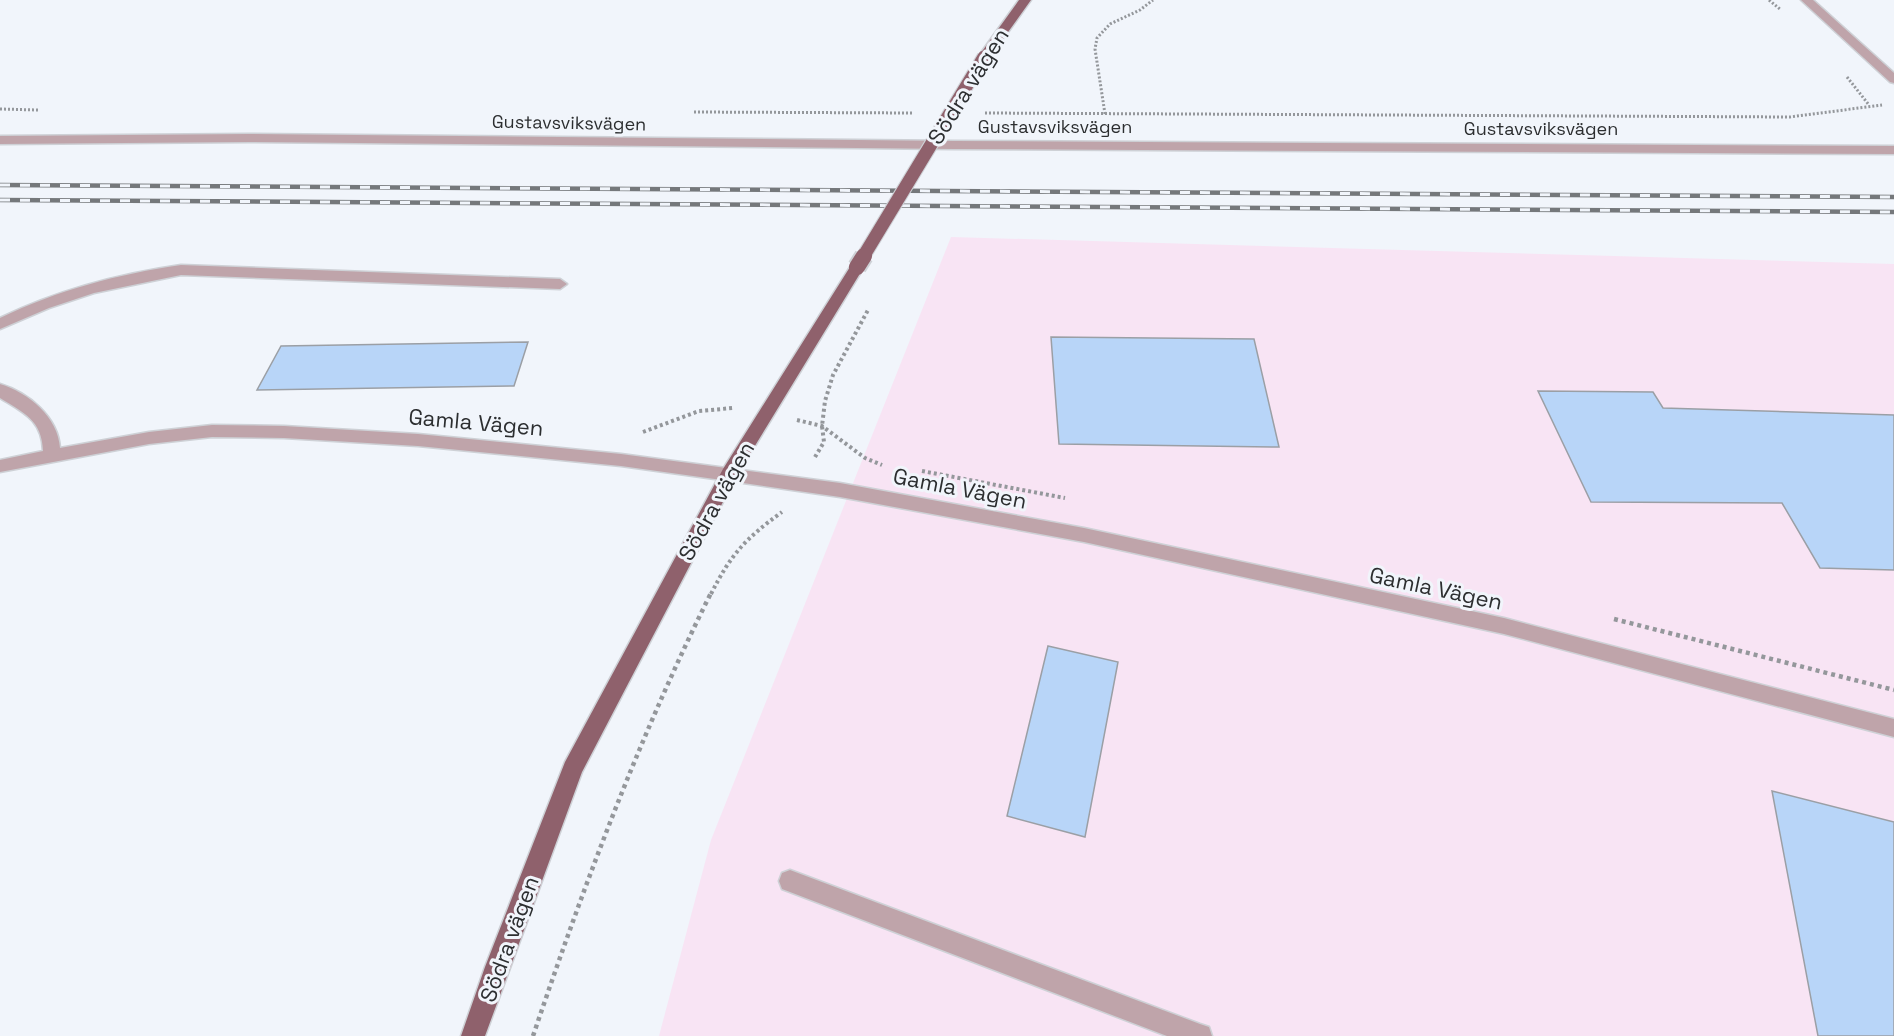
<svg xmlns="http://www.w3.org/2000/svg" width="1894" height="1036" viewBox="0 0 1894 1036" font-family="'Space Grotesk',sans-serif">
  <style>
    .industrial { fill: #f8e4f4 }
    .building { fill: #b8d5f8; stroke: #9b9fa5; stroke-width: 1.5 }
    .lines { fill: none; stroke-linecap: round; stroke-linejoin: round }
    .minor-casing { stroke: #ced1d6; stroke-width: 3 }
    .major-casing { stroke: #ced1d6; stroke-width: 3 }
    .path-far2 { stroke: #94979b; stroke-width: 3; stroke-dasharray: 2 2; stroke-linecap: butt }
    .path-far1 { stroke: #94979b; stroke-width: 4; stroke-dasharray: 3 3; stroke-linecap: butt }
    .path { stroke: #94979b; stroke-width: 4.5; stroke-dasharray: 4 4; stroke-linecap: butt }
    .minor { fill: #bfa4aa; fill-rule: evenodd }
    .major { fill: #8f616c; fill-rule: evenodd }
    .rail-casing { stroke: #75787b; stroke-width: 4.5 }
    .rail { stroke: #f1f5fb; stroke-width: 3; stroke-dasharray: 10; stroke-linecap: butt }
    .major-bridge-far1-casing { stroke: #ced1d6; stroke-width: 15; stroke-linecap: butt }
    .major-bridge-casing { stroke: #ced1d6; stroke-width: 20; stroke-linecap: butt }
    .major-bridge-far1 { stroke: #8f616c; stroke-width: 13 }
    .major-bridge { stroke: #8f616c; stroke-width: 16 }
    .labels { text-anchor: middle; stroke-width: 6; stroke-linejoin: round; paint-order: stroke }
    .far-street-label { font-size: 18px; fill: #2c2e30; stroke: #f1f5fb }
    .street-label { font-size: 22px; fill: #2c2e30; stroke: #f1f5fb }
  </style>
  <rect width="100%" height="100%" fill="#f1f5fb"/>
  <path class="industrial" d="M951,237L1894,264V1036H659L711,840Z"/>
  <g class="building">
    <path d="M1051,337L1254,339L1279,447L1059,444Z"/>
    <path d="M528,342L514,386L257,390L281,346Z"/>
    <path d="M1538,391L1653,392L1663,408L1894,415V570L1820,568L1782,503L1591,502Z"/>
    <path d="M1048,646L1118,662L1085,837L1007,816Z"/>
    <path d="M1772,791L1894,822V1036H1818Z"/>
  </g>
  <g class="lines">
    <defs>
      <g id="minor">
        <path d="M1801,0H1813L1894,73V83L1890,82Z"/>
        <path d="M248,134L953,141L1894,146V154L953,149L248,142L0,144V136Z"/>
        <path d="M181,265L560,279L567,284L560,289L181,275L94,293L49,308L0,329V318C58,290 118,274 181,265Z"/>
        <path d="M0,384C29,393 58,417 60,448L149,432L212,425L284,426L418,434L621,454L840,483L1084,528L1504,618L1894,719V737L1504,634L1084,542L840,497L729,481L621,466L418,446L284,438L212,437L149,444L0,472V460L43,451C42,420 24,413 0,398Z"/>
        <path d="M790,870L1200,1024L1209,1027L1212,1036H1167L790,892L782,889L779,881L782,873Z"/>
      </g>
      <g id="major">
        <path d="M1019,0H1031L988,60H980L978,57Z"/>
        <path d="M857,262L864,267L736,477L582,772L485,1036H461L485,967L565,762L723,469L850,267Z"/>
      </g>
    </defs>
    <use href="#minor" class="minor-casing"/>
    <use href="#major" class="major-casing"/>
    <g class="path-far2">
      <path d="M1769,0L1781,10"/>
      <path d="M1847,77L1869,105"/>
      <path d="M0,109L38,110"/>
      <path d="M694,112L914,113"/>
      <path d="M985,113L1790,117L1882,105"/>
      <path d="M1105,114L1095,49L1097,38L1110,24L1140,10L1153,0"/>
    </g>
    <g class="path-far1">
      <path d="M797,420L822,426L865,458L882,465"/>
      <path d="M643,432L699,411L733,408"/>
      <path d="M815,457L824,442L822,426L825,401L833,375L868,310"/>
      <path d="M922,471L1065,498"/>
      <path d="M711,594C731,554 746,538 782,512"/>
    </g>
    <g class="path">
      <path d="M1614,619L1894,690"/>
      <path d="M533,1036C584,885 640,735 711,593"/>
    </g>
    <use href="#minor" class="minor"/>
    <use href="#major" class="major"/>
    <defs>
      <g id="rail">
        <path d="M0,185L1894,197"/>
        <path d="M0,200L1894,212"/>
      </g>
    </defs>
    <use href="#rail" class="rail-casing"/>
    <use href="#rail" class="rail"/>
    <defs>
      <path id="major-bridge-far1" d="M863,257L984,57"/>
      <path id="major-bridge" d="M857,267L864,256"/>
    </defs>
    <use href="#major-bridge-far1" class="major-bridge-far1-casing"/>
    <use href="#major-bridge" class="major-bridge-casing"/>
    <use href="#major-bridge-far1" class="major-bridge-far1"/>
    <use href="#major-bridge" class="major-bridge"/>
  </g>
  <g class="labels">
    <g class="far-street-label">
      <text transform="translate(569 123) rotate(1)" y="6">Gustavsviksvägen</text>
      <text x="1055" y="133">Gustavsviksvägen</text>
      <text x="1541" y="135">Gustavsviksvägen</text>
    </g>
    <g class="street-label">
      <text transform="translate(968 86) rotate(-58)" y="8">Södra vägen</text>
      <text transform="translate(476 422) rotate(5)" y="8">Gamla Vägen</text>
      <text transform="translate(960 488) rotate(11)" y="8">Gamla Vägen</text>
      <text transform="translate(716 501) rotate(-61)" y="8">Södra vägen</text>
      <text transform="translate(1436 588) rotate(12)" y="8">Gamla Vägen</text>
      <text transform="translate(509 939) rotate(-70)" y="8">Södra vägen</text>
    </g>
  </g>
</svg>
